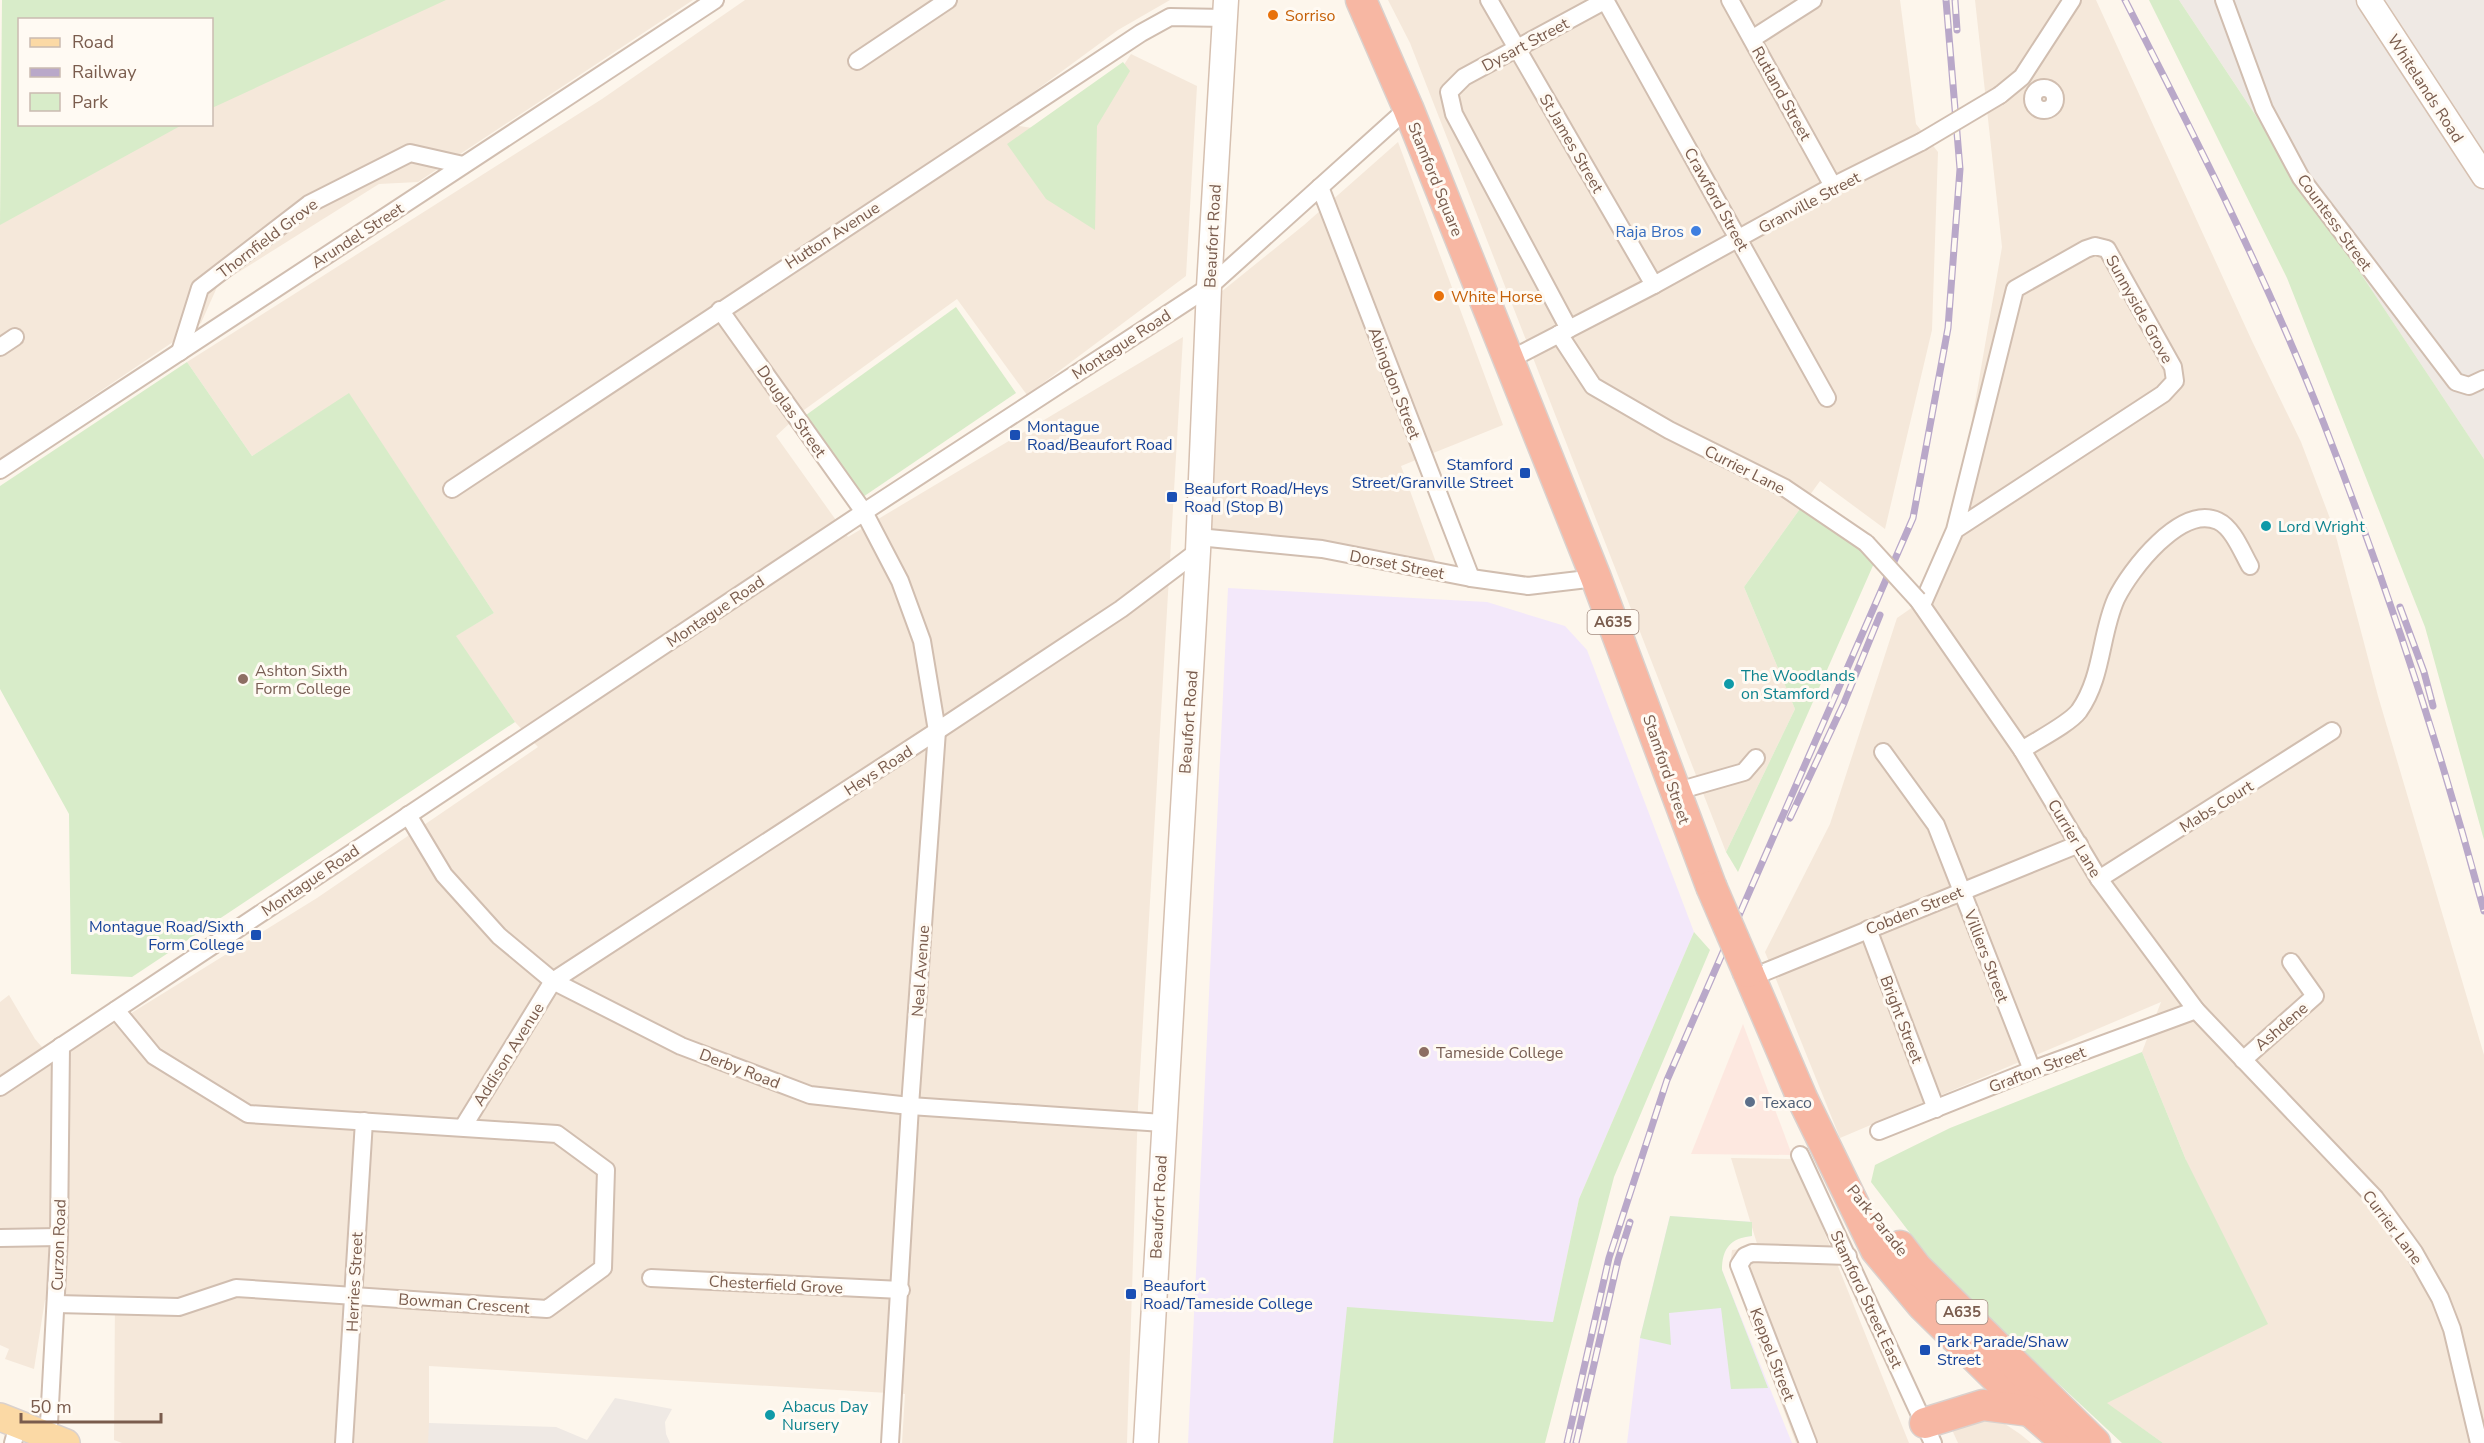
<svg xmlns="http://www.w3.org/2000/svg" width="2484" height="1443" viewBox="0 0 2484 1443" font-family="'Nunito Sans',sans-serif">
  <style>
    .residential { fill: #f5e8da }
    .commercial { fill: #fde8e0 }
    .industrial { fill: #efe9e4 }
    .education { fill: #f3e8fa }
    .green { fill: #d8ecc9 }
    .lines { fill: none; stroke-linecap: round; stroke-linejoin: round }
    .street-casing { stroke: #d1beb0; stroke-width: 20 }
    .secondary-casing { stroke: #d6c0b0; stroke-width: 27 }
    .primary-casing { stroke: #dad1cd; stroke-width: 30 }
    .highway-casing { stroke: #dad1cd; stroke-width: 33 }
    .street { stroke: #fff; stroke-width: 16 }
    .secondary { stroke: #fff; stroke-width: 24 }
    .primary { stroke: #fbd9a5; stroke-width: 27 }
    .highway { stroke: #f7b7a3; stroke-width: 30 }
    .rail-casing { stroke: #b9a8c9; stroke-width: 7 }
    .rail { stroke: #fffaf3; stroke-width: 4.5; stroke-dasharray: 14; stroke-linecap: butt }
    .street-bridge-casing { stroke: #d1beb0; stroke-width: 20; stroke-linecap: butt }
    .highway-bridge-casing { stroke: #dad1cd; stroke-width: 33; stroke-linecap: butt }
    .street-bridge { stroke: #fff; stroke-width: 16 }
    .highway-bridge { stroke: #f7b7a3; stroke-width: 30 }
    .food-dot { fill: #e8710a; stroke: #fffaf3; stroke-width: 2 }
    .shop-dot { fill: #3f7fe0; stroke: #fffaf3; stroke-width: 2 }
    .transit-dot { fill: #1a4fb4; stroke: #fffaf3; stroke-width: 2 }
    .culture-dot { fill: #0f9aa8; stroke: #fffaf3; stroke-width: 2 }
    .education-dot { fill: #8d6e63; stroke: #fffaf3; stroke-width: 2 }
    .service-dot { fill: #5c6f8a; stroke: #fffaf3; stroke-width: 2 }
    .labels { text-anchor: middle; stroke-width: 6; stroke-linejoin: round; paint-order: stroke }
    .shield { fill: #fffaf3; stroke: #a28b7f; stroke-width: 1.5 }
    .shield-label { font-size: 15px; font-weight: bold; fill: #7a5c4d }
    .food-label { font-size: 16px; fill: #c56008; stroke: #fffaf3; text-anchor: start }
    .street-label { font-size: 16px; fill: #7a5c4d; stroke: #fffaf3 }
    .shop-label { font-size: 16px; fill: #366cbe; stroke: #fffaf3; text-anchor: end }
    .transit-label { font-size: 16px; fill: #164399; stroke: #fffaf3; text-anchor: start }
    .culture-label { font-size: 16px; fill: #0d838f; stroke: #fffaf3; text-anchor: start }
    .education-label { font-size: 16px; fill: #785e54; stroke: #fffaf3; text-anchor: start }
    .service-label { font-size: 16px; fill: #4e5e75; stroke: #fffaf3; text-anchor: start }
  </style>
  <rect width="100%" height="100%" fill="#fdf6ec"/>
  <g class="residential">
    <path d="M408,0H693L418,182L379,184L218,285L201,323L0,459V211L154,125L212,124V94Z"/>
    <path d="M745,0H1170L1118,30L993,122L1078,135L1131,54L1197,86L1186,276L1027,395L957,299L804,410L776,436L848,537L1183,337L1138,1107L1127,1443H902L905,1394L429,1366V1443H122L114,1440L115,1298L71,1295L45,1300L34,1369L5,1359L9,1349L0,1345V1002L9,995L35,1039L54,1061L317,898L538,747L515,722L455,636L494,613L349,394L252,456L187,362L602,99Z"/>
    <path d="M1388,0H1900L1916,124L1938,152L1932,330L1885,529L1820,481L1744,587L1795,709L1726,852L1410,43Z"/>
    <path d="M1975,0H2096L2252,341L2301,442L2334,529L2378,696L2484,1055V1443H2163L2106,1403L2186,1160L2142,1052L2161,1002L1840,1138L1765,952L1830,824L1897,618L1920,602L1954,524L2002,247Z"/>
    <path d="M1398,142L1503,425L1401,466L1437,565L1208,530L1221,292L1304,225Z"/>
    <path d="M1731,1158L1795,1159L1909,1443H1796L1730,1267L1732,1250L1758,1247Z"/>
    <path d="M1993,1416L2020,1434L2031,1443H1958L1949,1423Z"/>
  </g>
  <path class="commercial" d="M1743,1024L1792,1155L1691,1154Z"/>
  <g class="industrial">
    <path d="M2179,0H2484V459L2448,405Z"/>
    <path d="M615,1398L672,1409L665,1422L666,1434L670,1443H428L429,1423L556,1427L587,1440Z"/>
  </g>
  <g class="education">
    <path d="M1228,588L1487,602L1565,626L1587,650L1694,932L1579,1199L1553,1322L1348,1308L1333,1443H1188Z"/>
    <path d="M1670,1216L1752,1222V1236L1737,1238L1728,1246L1722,1257V1270L1792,1443H1627L1640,1338Z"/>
  </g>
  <g class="green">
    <path d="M446,0L212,108V20H20V124L182,125L0,225L2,0Z"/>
    <path d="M2149,0H2179L2484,459V840L2425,627L2287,278Z"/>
    <path d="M1123,62L1130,71L1097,126L1095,230L1046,199L1007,144Z"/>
    <path d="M956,307L1016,393L860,499L802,418Z"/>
    <path d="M187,362L252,456L349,393L494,613L456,636L515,722L132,977L71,974L69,814L0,689V486Z"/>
    <path d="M1802,506L1847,535L1875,561L1738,872L1726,852L1795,709L1744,587Z"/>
    <path d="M1694,932L1710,950L1614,1177L1545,1443H1333L1347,1307L1553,1322L1579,1199Z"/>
    <path d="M2142,1052L2186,1160L2268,1324L2107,1403L2163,1443H2122L1942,1275L1871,1182L1875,1165L1950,1128Z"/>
    <path d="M1670,1216L1752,1222V1236C1731,1238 1722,1248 1722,1270L1768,1388L1731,1389L1721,1308L1669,1313L1671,1345L1640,1338Z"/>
  </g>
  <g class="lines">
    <defs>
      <g id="street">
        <path d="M1489,0L1654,285"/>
        <path d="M1605,0L1827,398"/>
        <path d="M1730,0L1833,186"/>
        <path d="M2224,0L2264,109L2301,178L2456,382L2469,386L2484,379"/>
        <path d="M1752,39L1813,0"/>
        <path d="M857,61L948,0"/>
        <circle cx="2044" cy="99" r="11"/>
        <path d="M2000,95L2022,77L2072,0"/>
        <path d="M1320,187L1471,578"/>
        <path d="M720,310L864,512L900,581L922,641L937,731L910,1106L890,1443"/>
        <path d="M1569,329L1454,114L1449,92L1464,77L1606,0"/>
        <path d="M1559,334L1593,386L1669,430L1785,488L1866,543"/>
        <path d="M0,347L15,337"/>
        <path d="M180,352L200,288L309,204L410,153L463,165"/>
        <path d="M1509,360L1654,285L1833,186L1921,142"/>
        <path d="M0,470L715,0"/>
        <path d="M452,489L1141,33L1170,17L1225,18"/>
        <path d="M1198,537L1322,549L1471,578L1528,586L1596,578"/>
        <path d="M1918,600L2022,750L2099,879L2196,1010L2375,1198L2414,1252L2440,1298L2452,1329L2479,1443"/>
        <path d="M1922,605L1955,530L2015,289L2086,249L2095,246L2107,249L2173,367L2175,381L2163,394L1955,530"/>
        <path d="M2022,750C2037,740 2069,724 2079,711C2103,677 2100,635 2116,599C2130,570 2181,504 2218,521C2233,528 2242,552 2250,566"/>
        <path d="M1883,752L1936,825L2032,1070"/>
        <path d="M1674,792L1744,772L1756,758"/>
        <path d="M408,815L444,875L499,936L553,981L681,1046L810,1095L910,1106L1163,1123"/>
        <path d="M2099,879L2332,731"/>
        <path d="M1868,929L1936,1109"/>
        <path d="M1750,978L2079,844"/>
        <path d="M2243,1060L2315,996L2291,962"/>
        <path d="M0,1087L864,512L1209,287L1408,108"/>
        <path d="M463,1127L553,981L937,731L1121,609L1198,551"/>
        <path d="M1879,1131L2032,1070L2196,1010"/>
        <path d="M1800,1155L1933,1443"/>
        <path d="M0,1238L59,1237"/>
        <path d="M651,1278L901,1290"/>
        <path d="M56,1304L179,1307L236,1288L547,1309L603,1268L606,1170L557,1134L248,1114L154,1056L116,1010"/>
        <path d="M48,1442L59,1237L61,1046"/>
        <path d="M13,1443L18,1425"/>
        <path d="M344,1443L364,1121"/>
        <path d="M1808,1443L1739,1265L1745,1256L1752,1253L1848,1256"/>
      </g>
      <g id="secondary">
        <path d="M2369,0L2484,176"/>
        <path d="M1146,1443L1198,551L1209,287L1226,0"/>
      </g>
      <path id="primary" d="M0,1417L66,1443"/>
      <g id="highway">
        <path d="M1361,0L1408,108L1596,578L1711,886"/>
        <path d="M1748,972L1802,1098L1876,1250L1922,1305L2030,1411L2067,1443"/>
        <path d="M1900,1246L1917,1268L2095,1443"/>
        <path d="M1925,1423L1983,1405L2030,1411"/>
      </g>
    </defs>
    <use href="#street" class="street-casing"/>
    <use href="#secondary" class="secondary-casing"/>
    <use href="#primary" class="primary-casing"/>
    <use href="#highway" class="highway-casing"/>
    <use href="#street" class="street"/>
    <use href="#secondary" class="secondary"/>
    <use href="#primary" class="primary"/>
    <use href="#highway" class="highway"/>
    <defs>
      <g id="rail">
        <path d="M1955,0L1957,30"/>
        <path d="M2125,0C2196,139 2267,278 2324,424C2386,583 2440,746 2484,911"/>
        <path d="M2400,607L2424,672L2433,706"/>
        <path d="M1790,818L1844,703L1880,615"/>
        <path d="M1567,1443L1609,1258L1667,1080L1913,518L1948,328L1960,169L1946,0"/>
        <path d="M1576,1443L1618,1260L1630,1222"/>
      </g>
    </defs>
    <use href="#rail" class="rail-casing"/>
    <use href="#rail" class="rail"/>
    <defs>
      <g id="street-bridge">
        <path d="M1921,142L2000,95"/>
        <path d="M1866,543L1918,600"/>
      </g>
      <path id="highway-bridge" d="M1711,886L1748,972"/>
    </defs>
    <use href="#street-bridge" class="street-bridge-casing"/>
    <use href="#highway-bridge" class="highway-bridge-casing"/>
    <use href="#street-bridge" class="street-bridge"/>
    <use href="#highway-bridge" class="highway-bridge"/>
  </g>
  <g class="food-dot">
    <circle cx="1273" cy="15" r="6"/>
    <circle cx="1439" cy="296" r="6"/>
  </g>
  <circle class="shop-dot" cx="1696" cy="231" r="6"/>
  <g class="transit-dot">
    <rect x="1009" y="429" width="12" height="12" rx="3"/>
    <rect x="1519" y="467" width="12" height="12" rx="3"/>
    <rect x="1166" y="491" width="12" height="12" rx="3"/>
    <rect x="250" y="929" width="12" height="12" rx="3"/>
    <rect x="1125" y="1288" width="12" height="12" rx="3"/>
    <rect x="1919" y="1344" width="12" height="12" rx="3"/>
  </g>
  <g class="culture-dot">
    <circle cx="2266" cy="526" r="6"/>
    <circle cx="1729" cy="684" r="6"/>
    <circle cx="770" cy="1415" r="6"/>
  </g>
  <g class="education-dot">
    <circle cx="243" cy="679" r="6"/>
    <circle cx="1424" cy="1052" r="6"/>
  </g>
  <circle class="service-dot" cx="1750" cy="1102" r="6"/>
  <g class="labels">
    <g class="shield">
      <rect x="1587.5" y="610" width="51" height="24" rx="4.5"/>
      <rect x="1936.5" y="1300" width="51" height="24" rx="4.5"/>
    </g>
    <g class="shield-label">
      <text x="1613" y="627">A635</text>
      <text x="1962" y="1317">A635</text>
    </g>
    <g class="food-label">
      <text x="1285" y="21">Sorriso</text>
      <text x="1451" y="302">White Horse</text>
    </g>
    <g class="street-label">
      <text transform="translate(1525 44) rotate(-28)" y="6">Dysart Street</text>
      <text transform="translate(2426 88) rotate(57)" y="6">Whitelands Road</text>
      <text transform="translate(1782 93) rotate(61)" y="6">Rutland Street</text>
      <text transform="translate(1572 143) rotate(60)" y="6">St James Street</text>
      <text transform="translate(1436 179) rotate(68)" y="6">Stamford Square</text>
      <text transform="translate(1717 199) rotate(61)" y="6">Crawford Street</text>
      <text transform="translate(1809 202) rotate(-28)" y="6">Granville Street</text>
      <text transform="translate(2335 222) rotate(54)" y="6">Countess Street</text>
      <text transform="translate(357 235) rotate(-33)" y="6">Arundel Street</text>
      <text transform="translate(832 235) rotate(-33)" y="6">Hutton Avenue</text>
      <text transform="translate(1212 236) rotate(-87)" y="6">Beaufort Road</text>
      <text transform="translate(267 238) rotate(-37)" y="6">Thornfield Grove</text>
      <text transform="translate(2140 309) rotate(61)" y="6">Sunnyside Grove</text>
      <text transform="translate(1121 344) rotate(-33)" y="6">Montague Road</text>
      <text transform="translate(1395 383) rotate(69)" y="6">Abingdon Street</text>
      <text transform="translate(792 411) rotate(55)" y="6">Douglas Street</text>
      <text transform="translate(1745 469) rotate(27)" y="6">Currier Lane</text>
      <text transform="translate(1397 564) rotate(11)" y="6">Dorset Street</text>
      <text transform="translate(715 611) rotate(-34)" y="6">Montague Road</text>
      <text transform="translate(1188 722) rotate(-86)" y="6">Beaufort Road</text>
      <text transform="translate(1667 769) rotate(71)" y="6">Stamford Street</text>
      <text transform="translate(878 770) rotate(-33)" y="6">Heys Road</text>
      <text transform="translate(2216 806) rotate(-32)" y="6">Mabs Court</text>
      <text transform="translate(2075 838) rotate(59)" y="6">Currier Lane</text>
      <text transform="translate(310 880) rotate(-34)" y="6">Montague Road</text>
      <text transform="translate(1914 910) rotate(-22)" y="6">Cobden Street</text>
      <text transform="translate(1987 956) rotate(69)" y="6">Villiers Street</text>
      <text transform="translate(920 971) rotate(-86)" y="6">Neal Avenue</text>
      <text transform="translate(1902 1019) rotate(69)" y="6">Bright Street</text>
      <text transform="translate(2281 1026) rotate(-41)" y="6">Ashdene</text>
      <text transform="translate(508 1054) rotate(-58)" y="6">Addison Avenue</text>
      <text transform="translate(740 1068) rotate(21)" y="6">Derby Road</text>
      <text transform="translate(2037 1069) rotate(-21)" y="6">Grafton Street</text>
      <text transform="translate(1158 1207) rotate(-87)" y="6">Beaufort Road</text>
      <text transform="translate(1878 1220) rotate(51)" y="6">Park Parade</text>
      <text transform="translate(2393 1227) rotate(53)" y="6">Currier Lane</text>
      <text transform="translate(58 1245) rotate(-88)" y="6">Curzon Road</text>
      <text transform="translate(354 1282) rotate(-87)" y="6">Herries Street</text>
      <text transform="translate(776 1284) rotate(3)" y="6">Chesterfield Grove</text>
      <text transform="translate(1867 1299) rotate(65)" y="6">Stamford Street East</text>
      <text transform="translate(464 1303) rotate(4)" y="6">Bowman Crescent</text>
      <text transform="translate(1773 1354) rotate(69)" y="6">Keppel Street</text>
    </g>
    <g class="shop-label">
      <text x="1684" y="237">Raja Bros</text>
    </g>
    <g class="transit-label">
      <text x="1027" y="432">Montague<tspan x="1027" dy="18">Road/Beaufort Road</tspan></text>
      <text x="1513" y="470" text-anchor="end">Stamford<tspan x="1513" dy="18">Street/Granville Street</tspan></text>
      <text x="1184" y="494">Beaufort Road/Heys<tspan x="1184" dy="18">Road (Stop B)</tspan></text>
      <text x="244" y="932" text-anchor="end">Montague Road/Sixth<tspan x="244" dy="18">Form College</tspan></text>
      <text x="1143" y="1291">Beaufort<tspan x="1143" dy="18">Road/Tameside College</tspan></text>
      <text x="1937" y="1347">Park Parade/Shaw<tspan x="1937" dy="18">Street</tspan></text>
    </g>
    <g class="culture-label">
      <text x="2278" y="532">Lord Wright</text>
      <text x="1741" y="681">The Woodlands<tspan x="1741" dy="18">on Stamford</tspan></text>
      <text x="782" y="1412">Abacus Day<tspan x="782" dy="18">Nursery</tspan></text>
    </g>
    <g class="education-label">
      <text x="255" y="676">Ashton Sixth<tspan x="255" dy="18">Form College</tspan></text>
      <text x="1436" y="1058">Tameside College</text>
    </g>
    <g class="service-label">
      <text x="1762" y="1108">Texaco</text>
    </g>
  </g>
  <rect x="18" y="18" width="195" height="108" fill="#fffaf3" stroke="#cabbb1" stroke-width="1.5"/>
  <rect x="30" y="38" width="30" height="9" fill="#fbd9a5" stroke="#cabbb1" stroke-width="1.5"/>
  <text x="72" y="48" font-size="18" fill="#7a5c4d">Road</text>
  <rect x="30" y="68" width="30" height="9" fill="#b9a8c9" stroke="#cabbb1" stroke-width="1.5"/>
  <text x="72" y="78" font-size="18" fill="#7a5c4d">Railway</text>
  <rect x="30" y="93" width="30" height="18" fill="#d8ecc9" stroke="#cabbb1" stroke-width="1.5"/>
  <text x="72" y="108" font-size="18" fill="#7a5c4d">Park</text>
  <path d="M21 1413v9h140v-9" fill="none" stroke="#7a5c4d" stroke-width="3"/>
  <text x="30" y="1413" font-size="18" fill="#7a5c4d" stroke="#fffaf3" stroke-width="4.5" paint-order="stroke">50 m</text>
</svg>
